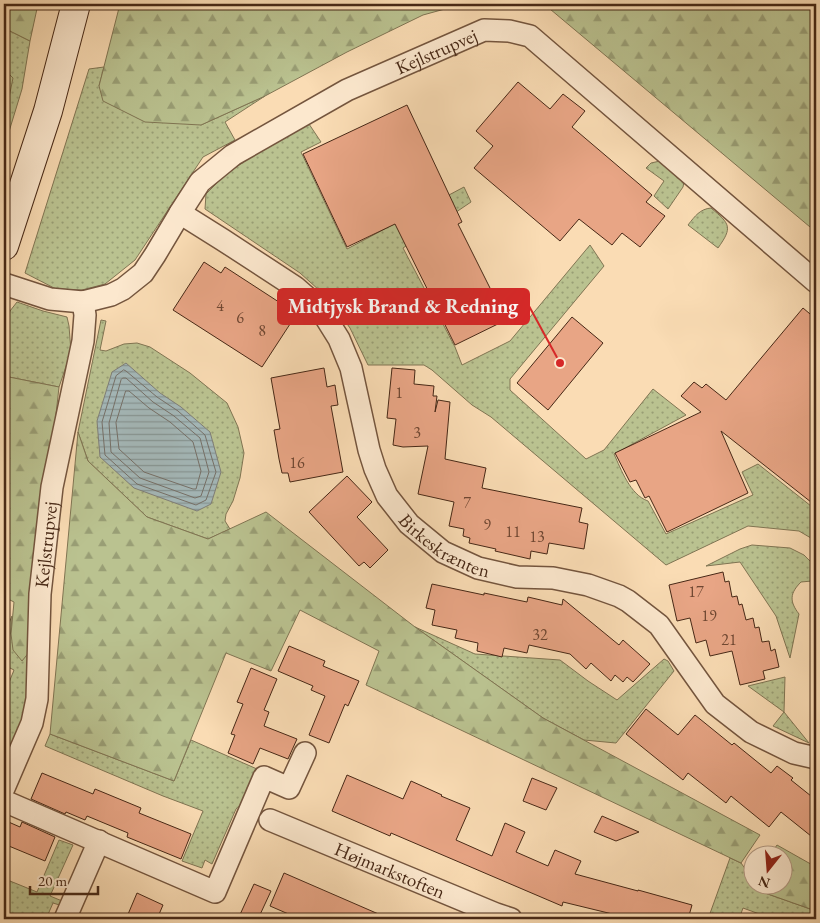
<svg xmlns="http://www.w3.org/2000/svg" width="820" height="923" viewBox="0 0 820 923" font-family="'EB Garamond',serif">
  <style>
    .grass { fill: url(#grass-dots); stroke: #807553 }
    .forest { fill: url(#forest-firs); stroke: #807553 }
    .water { fill: url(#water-rules); stroke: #7f7e78 }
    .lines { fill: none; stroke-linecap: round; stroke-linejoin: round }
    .shore { stroke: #767068; stroke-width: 1 }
    .building { fill: #e8a585; stroke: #472816 }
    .street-casing { stroke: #74553e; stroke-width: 24 }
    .secondary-casing { stroke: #472816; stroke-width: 30 }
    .street { stroke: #fce8ce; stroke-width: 21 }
    .secondary { stroke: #fce8ce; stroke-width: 28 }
    .labels { text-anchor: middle; stroke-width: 4.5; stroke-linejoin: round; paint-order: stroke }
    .number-label { font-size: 16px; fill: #6f4732 }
    .street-label { font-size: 19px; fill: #472816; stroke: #fce8ce }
    .leader { fill: none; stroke: #d62828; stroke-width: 2 }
    .callout-dot { fill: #d62828; stroke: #fce8ce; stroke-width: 2 }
    .callout { fill: #d62828; stroke: #d62828; stroke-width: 2 }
    .callout-label { font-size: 20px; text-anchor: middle; font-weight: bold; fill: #fff }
  </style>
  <defs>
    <pattern id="grass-dots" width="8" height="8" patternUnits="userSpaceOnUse" patternTransform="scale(1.25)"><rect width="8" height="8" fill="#bac290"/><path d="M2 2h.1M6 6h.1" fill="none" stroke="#999e75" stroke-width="1.8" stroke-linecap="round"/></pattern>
    <pattern id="forest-firs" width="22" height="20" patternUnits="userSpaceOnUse" patternTransform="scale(1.25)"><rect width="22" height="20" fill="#bac290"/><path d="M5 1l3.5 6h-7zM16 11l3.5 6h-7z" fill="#999e75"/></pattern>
    <pattern id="water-rules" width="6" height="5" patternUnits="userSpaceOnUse" patternTransform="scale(1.25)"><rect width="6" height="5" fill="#a4b8b9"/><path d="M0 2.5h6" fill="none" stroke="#879695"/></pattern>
  </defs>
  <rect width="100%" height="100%" fill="#fadcb4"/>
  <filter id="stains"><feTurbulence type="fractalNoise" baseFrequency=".004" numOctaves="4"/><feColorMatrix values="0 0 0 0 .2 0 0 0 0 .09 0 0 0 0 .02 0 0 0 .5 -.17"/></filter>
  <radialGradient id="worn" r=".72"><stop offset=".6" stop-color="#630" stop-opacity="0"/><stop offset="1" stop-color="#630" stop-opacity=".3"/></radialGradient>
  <g class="grass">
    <path d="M4,28L30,41L22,89L4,148Z"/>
    <path d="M104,67L99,86L201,125L265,96L225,122L235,140L203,157L135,260L105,284L82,290L56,289L25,273L89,69Z"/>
    <path d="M309,124L321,142L301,152L347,249L464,187L471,202L403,248L455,347L462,365L510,341L590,245L604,266L510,379V390L586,459L604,450L653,389L686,415L614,454C621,469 630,495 648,501L666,534L753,495L742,472L758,464L816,510V541L799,531L748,526L666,565L491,417L472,405L432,370L424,365H368L350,328L329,299L300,273L205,209L206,194L225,175L255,154Z"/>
    <path d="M660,161L684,182L683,187L668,209L654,196L664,181L646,168L651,163Z"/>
    <path d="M711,208C730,224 733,227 718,248L688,225C695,216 700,209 711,208Z"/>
    <path d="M17,302L43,311L67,317L69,326L71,352L59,387L4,376V331L10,311Z"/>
    <path d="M101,320L106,321L100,350L106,351L124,344L137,343L150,347L190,373L227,403L238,427L244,453L240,478L233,501L226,514L225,521L230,529L208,539L147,517L88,461L78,432Z"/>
    <path d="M752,545L790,548L804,555L815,566L814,578L812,581L801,582C790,593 789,601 799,614L790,658L776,616L740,562L706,566L740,549Z"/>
    <path d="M12,616L11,634L30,651L28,712L4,763V744L10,729L4,727V715L9,705L4,702V695L14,670L4,665V635Z"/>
    <path d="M415,627L475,654L560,660L588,681L617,700L664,659L668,661L674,671L616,743L584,740L543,718Z"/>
    <path d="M785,677L784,712L809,743L773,726L784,712L748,686Z"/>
    <path d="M50,734L174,781L191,740L257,769L241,805L236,809L212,864L205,860L202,868L182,861L203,811L163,796L45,746Z"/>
    <path d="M59,840L73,845L50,896L67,903L66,907L53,903L46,919H8C1,904 4,896 10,881L37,892Z"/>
    <path d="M730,858L741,863L752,878V886H759L765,893L816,911V919H773L743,908L739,919H708Z"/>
  </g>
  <g class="forest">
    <path d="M4,4H38L30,41L4,28Z"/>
    <path d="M120,4H463L423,15L347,52L265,96L201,125L145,122L103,101L99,86Z"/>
    <path d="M544,4H816V232Z"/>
    <path d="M4,69L13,78L4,122Z"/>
    <path d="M4,376L59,387L30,651L22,661L13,650L11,634L14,602L4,597Z"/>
    <path d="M78,432L88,461L147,517L208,539L266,512L415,627L543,718L760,835L741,863L366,685L379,651L300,610L271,671L226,653L174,781L50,734Z"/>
    <path d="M777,845L816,867V911L765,893L759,886H782V856L770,855Z"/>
  </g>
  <path class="water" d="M126,363L160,393L181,407L210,432L221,472L211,504L197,511L134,488L100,457L97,421L112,372Z"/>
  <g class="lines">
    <g class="shore">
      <path d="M124,370L126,371L157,397L178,411L205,435L216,472L206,500L196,505L137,484L105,455L102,422L116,376Z"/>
      <path d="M123,378H126L153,402L174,416L200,438L209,472L201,496L195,498L140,478L111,452L109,423L121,380Z"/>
      <path d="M126,391H129L149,408L170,422L193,442L201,471L196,489H193L144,472L119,449L116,423Z"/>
    </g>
  </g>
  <g class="building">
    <path d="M518,82L550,109L563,94L585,111L572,127L652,195L646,202L665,216L640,247L622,233L612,245L579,219L560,241L474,168L493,146L476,131Z"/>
    <path d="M407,105L462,222L458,224L506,320L455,345L395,224L347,247L303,154Z"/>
    <path d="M204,262L221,273L225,267L285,306L280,313L292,321L262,367L173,310Z"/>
    <path d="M803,308L816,319V506L721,431L748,493L667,532L649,496L645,498L636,480L630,482L615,453L701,412L681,396L694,382L702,388L706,384L726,400Z"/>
    <path d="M572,317L603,343L548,410L517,383Z"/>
    <path d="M324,368L327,387L335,385L338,405L331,406L343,472L290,482L288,473H282L279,459L274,430L280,429L271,378Z"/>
    <path d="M392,368L415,370L414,384L434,386L433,396H437L435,412L438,400L450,402L445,459L486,468L482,488L582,508L579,522L588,524L584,549L549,543L547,554L531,551L530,559L495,551L496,549L469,543L470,538L463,536L464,529L449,526L454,502L418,494L428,446L403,447L393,445L396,419L387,418Z"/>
    <path d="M347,476L372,502L357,517L388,550L370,568L364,562L359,566L309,512Z"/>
    <path d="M723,572L725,582L729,581L732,597L737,596L739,605L742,604L746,620L753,618L755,628L759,627L762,642L769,641L771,651L775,649L779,667L763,671L765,679L740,685L732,651L710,656L706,640L696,643L690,618L677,621L669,585Z"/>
    <path d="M432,584L484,595V593L527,602L528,597L562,605L563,599L619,645L623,640L650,664L633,682L627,677L623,682L615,675L611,681L591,663L586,669L570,654L529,645L527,653L504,648L502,657L477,651L478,643L455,638L457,630L432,625L435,610L426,608Z"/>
    <path d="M289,646L325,661L323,666L359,681L348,706L345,704L329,743L309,735L325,696L311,690L313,686L278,671Z"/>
    <path d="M251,668L277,679L264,710L269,712L264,726L297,739L288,759L260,748L253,764L228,753L235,735L231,734L243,704L237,702Z"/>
    <path d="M646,709L678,735L695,715L732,745L734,743L771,773L777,766L793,778L791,780L816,800V840L781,812L769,827L731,796L726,803L688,773L683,780L626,734Z"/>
    <path d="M42,773L93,794L95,789L141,808L139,813L191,834L181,859L127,837L128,833L87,816L85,820L66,812L65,814L31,799Z"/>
    <path d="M347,775L403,799L411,781L442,795L441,796L470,808L456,840L492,856L505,823L525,832L516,852L548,866L555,850L581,861L575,874L638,891V890L692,905L688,919H633L563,902L562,906L391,833L390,836L332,811Z"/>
    <path d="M532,778L557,788L546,810L523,801Z"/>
    <path d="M602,816L639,832L616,841L594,832Z"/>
    <path d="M4,820L20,827L22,822L55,837L45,861L4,844Z"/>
    <path d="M284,873L390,919H300L270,906Z"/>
    <path d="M254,884L271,891L258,919H238Z"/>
    <path d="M137,893L163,905L157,919H126Z"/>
  </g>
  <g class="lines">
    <defs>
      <g id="street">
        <path id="s1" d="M180,213L223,240L295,287L310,300L324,315L339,339L351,368L369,450L375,469L387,496L409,524L443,552L478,568L517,577L553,578L588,585L619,596L628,601L659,625L715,704L751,732L794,753L816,758"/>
        <path id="s2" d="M4,284L50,299L83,302L111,295L123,289L143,273L155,255L180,213L200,182L233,155L347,90L484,30L509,31L530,36L816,282"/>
        <path id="s3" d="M4,788L32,723L37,699L40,594L52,487L83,341L85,315L83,302"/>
        <path d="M4,801L215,892L264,777L289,788L305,753"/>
        <path id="s4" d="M270,820L496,914L511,919"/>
        <path d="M65,919L99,841"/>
      </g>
      <path id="secondary" d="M4,246L48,111L76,4"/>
    </defs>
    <use href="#street" class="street-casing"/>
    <use href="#secondary" class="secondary-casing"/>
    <use href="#street" class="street"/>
    <use href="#secondary" class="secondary"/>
  </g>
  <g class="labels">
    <g class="number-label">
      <text x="220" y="311">4</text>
      <text x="240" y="323">6</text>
      <text x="262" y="336">8</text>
      <text x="399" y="398">1</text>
      <text x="417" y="438">3</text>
      <text x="297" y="468">16</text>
      <text x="467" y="508">7</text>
      <text x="487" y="530">9</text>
      <text x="513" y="537">11</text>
      <text x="537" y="542">13</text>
      <text x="696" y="597">17</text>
      <text x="709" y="621">19</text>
      <text x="540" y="640">32</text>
      <text x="729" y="645">21</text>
    </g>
    <g class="street-label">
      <text dy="7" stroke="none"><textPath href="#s2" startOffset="528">Kejlstrupvej</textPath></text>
      <text dy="7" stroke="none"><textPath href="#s1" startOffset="448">Birkeskrænten</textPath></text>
      <text dy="7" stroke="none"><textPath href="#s3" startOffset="250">Kejlstrupvej</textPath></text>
      <text dy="7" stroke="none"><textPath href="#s4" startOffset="130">Højmarkstoften</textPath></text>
    </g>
  </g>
  <path class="leader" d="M560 363L529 306"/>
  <circle class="callout-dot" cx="560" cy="363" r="5"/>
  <rect class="callout" x="278" y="289" width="251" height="35" rx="5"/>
  <g class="callout-label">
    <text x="403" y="313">Midtjysk Brand &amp; Redning</text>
  </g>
  <rect width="820" height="923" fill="none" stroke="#fadcb4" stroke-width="20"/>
  <rect x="5" y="5" width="810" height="913" fill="none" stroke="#472816" stroke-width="2.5"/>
  <rect x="10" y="10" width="800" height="903" fill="none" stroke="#472816"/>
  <g transform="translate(768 870) rotate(197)"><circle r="24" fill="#fce8ce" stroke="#b49b84"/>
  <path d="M0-4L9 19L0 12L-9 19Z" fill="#8f2418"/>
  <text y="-8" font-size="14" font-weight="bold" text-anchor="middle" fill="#472816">N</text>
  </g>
  <path d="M30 886v8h68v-8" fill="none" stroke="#472816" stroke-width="2.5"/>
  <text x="38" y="886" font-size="15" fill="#472816" stroke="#fce8ce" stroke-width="4" paint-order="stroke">20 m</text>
  <rect width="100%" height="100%" filter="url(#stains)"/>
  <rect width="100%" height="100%" fill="url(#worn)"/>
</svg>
